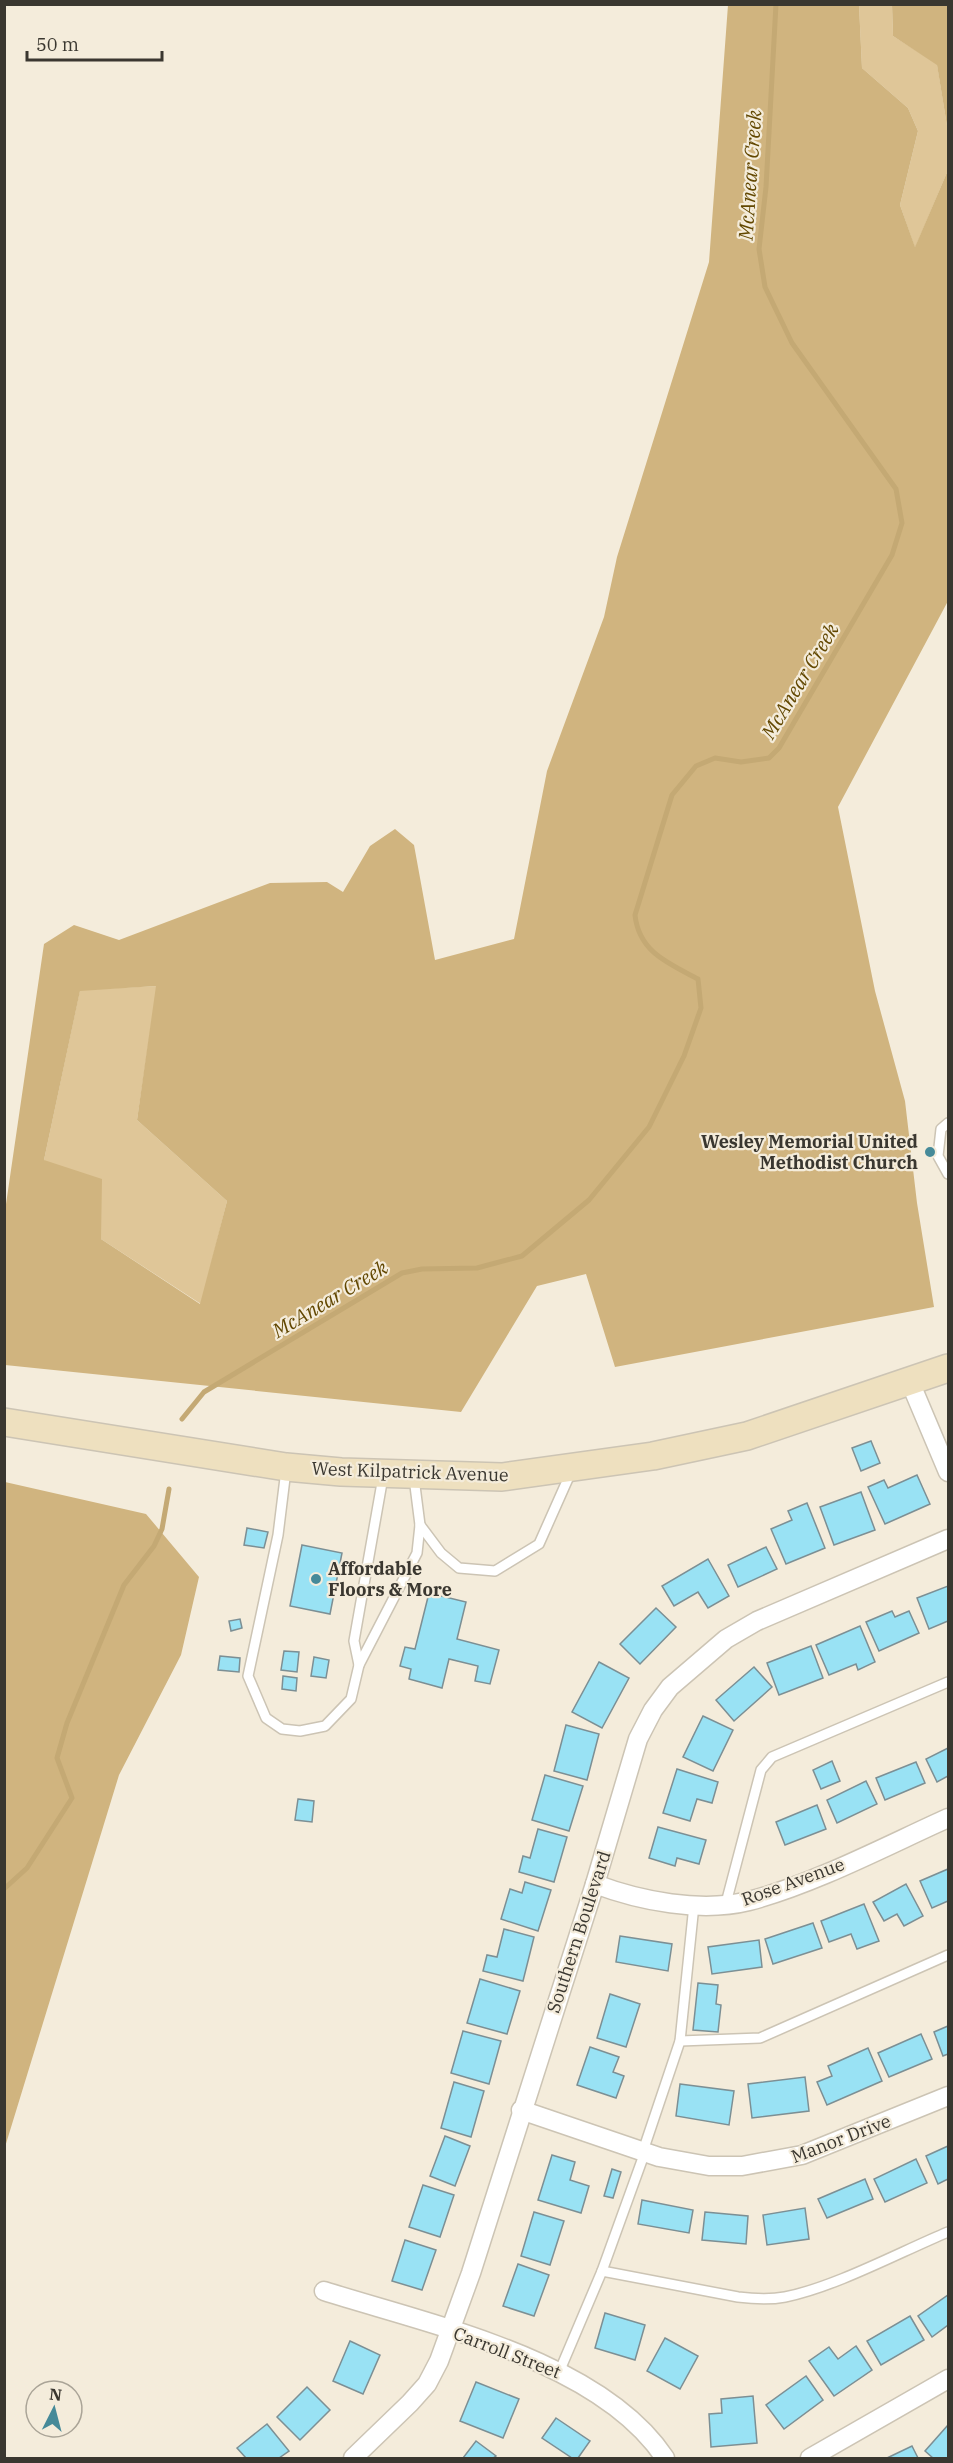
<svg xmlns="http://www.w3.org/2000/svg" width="953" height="2463" viewBox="0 0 953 2463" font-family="'IBM Plex Serif',serif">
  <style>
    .green { fill: #dfc698 }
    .forest { fill: #d0b47f; fill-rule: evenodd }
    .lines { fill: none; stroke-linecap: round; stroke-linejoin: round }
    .stream { stroke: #c4a974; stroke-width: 5 }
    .building { fill: #99e2f4; stroke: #7c8f94; stroke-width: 1.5 }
    .lane-casing { stroke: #ccc4b4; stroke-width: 12 }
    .street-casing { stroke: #ccc4b4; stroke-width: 21 }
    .secondary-casing { stroke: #ccc4b4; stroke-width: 30 }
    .lane { stroke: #fff; stroke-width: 9 }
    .street { stroke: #fff; stroke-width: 18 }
    .secondary { stroke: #eee0bf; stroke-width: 27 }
    .poi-dot { fill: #468a99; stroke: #f4ecdb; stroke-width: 2 }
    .labels { text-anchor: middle; stroke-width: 4.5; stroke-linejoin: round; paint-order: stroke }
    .poi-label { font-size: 18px; font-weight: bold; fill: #3a3730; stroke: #f4ecdb; text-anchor: end }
    .street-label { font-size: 18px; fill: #3a3730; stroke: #f4ecdb }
    .water-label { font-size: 20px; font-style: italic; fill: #624700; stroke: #f4ecdb }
  </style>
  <rect width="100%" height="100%" fill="#f4ecdb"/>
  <g class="green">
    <path d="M859,5H892L893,36L937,64L948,132V170L915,248L900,205L918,131L908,108L862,68Z"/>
    <path d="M157,986L137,1120L227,1201L201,1304L101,1239L44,1160L80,990Z"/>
  </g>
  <g class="forest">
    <path d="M728,5H859L862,68L908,108L918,131L900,205L915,247L948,170V601L838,807L875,991L905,1101L917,1203L934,1307L615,1367L586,1274L537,1286L461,1412L5,1365V1211L44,944L74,925L119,940L270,883L327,882L343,892L370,846L395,829L414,845L435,960L514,939L547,771L604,617L617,557L709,262ZM156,986L137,1120L227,1201L200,1304L101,1239L102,1179L44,1160L80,991Z"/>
    <path d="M892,5H948V132L937,65L893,36Z"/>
    <path d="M5,1482L146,1514L199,1577L181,1655L119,1775L5,2147Z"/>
  </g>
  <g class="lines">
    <g class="stream">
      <path d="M182,1419L204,1392L402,1273L422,1269L477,1268L522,1256L589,1200L649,1127L684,1056L701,1008L698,979C668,963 639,952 635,915L672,795L696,766L715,758L741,762L769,758L779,748L892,555L902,523L896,489L792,343L765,287L759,249L766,187L776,4"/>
      <path d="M4,1889L27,1868L72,1798L57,1758L67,1723L124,1585L154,1546L162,1529L169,1489"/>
    </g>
  </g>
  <g class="building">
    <path d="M871,1441L880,1463L861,1471L852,1448Z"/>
    <path d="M917,1475L930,1504L885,1524L868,1487L884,1480L888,1488Z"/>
    <path d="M861,1492L875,1530L834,1545L820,1507Z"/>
    <path d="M807,1503L825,1548L786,1564L771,1529L792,1520L788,1511Z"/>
    <path d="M247,1528L268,1532L264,1548L244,1545Z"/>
    <path d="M302,1545L342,1553L330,1614L290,1606Z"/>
    <path d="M766,1547L777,1569L738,1587L728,1565Z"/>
    <path d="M708,1559L729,1596L708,1608L698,1592L674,1606L662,1586Z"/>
    <path d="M948,1586V1621L929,1629L917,1598Z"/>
    <path d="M429,1593L466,1602L457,1639L499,1650L490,1684L475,1681L478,1666L449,1659L442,1688L409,1679L411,1669L400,1666L405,1647L415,1649Z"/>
    <path d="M656,1608L676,1627L640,1664L620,1644Z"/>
    <path d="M892,1611L895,1617L909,1611L919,1633L879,1651L866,1622Z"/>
    <path d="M240,1619L242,1628L231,1631L229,1621Z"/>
    <path d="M860,1626L875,1662L858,1670L856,1664L829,1675L816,1645Z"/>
    <path d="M811,1646L823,1678L779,1695L767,1663Z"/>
    <path d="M284,1651L299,1652L297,1672L281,1670Z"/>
    <path d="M220,1656L240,1658L239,1672L218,1670Z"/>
    <path d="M314,1657L329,1660L326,1678L311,1676Z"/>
    <path d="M599,1662L629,1678L602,1728L572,1712Z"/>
    <path d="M754,1667L772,1687L734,1721L716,1700Z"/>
    <path d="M283,1676L297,1678L296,1691L282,1689Z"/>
    <path d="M703,1716L733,1730L713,1771L683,1757Z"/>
    <path d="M566,1725L599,1734L587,1780L554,1771Z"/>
    <path d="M948,1748V1776L937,1782L926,1759Z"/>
    <path d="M832,1761L840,1781L821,1789L813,1770Z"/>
    <path d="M916,1762L925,1783L885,1800L876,1778Z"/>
    <path d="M677,1769L718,1782L712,1803L697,1799L690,1821L663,1813Z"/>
    <path d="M545,1775L583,1786L569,1831L532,1820Z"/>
    <path d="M866,1781L877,1804L837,1823L827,1800Z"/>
    <path d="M298,1799L314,1801L312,1822L295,1820Z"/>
    <path d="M817,1805L826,1829L785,1845L776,1822Z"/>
    <path d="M658,1827L706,1840L699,1864L677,1858L675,1866L649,1858Z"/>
    <path d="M538,1829L567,1837L554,1882L519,1872L523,1856L530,1858Z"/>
    <path d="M948,1869V1901L932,1908L920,1881Z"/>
    <path d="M525,1882L551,1890L538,1931L501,1919L510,1889L522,1893Z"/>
    <path d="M906,1884L923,1916L904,1926L897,1914L884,1921L873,1902Z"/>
    <path d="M864,1904L879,1941L857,1949L851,1934L829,1942L821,1921Z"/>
    <path d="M813,1923L822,1948L773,1964L765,1939Z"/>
    <path d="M504,1929L534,1937L523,1981L483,1971L487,1955L497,1957Z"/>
    <path d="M620,1936L672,1944L668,1971L616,1962Z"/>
    <path d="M759,1940L762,1967L712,1974L708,1947Z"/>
    <path d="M480,1979L520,1991L507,2034L467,2023Z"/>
    <path d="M698,1983L718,1985L716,2004L721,2005L718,2032L693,2030Z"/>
    <path d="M610,1994L640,2004L626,2047L597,2038Z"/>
    <path d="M948,2026V2054L943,2056L934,2032Z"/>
    <path d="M463,2031L501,2041L489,2084L451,2073Z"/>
    <path d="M921,2034L932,2059L889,2077L878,2053Z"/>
    <path d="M590,2047L619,2057L613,2072L624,2076L616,2098L577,2085Z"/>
    <path d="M868,2048L882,2081L827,2105L817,2082L832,2076L828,2066Z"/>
    <path d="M805,2077L809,2111L752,2118L748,2084Z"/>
    <path d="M454,2082L484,2091L471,2137L441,2128Z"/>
    <path d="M680,2084L734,2091L729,2125L676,2116Z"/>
    <path d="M445,2136L470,2146L455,2186L430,2176Z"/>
    <path d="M948,2146V2179L938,2184L926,2156Z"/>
    <path d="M552,2155L575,2162L570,2180L589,2186L581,2213L538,2200Z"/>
    <path d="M916,2159L927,2183L885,2202L874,2179Z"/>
    <path d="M612,2169L621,2172L613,2198L604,2196Z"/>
    <path d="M865,2179L873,2199L827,2218L818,2199Z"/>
    <path d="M423,2185L454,2195L440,2237L409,2227Z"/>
    <path d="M642,2200L693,2210L689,2233L638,2224Z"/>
    <path d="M805,2208L809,2239L767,2245L763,2215Z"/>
    <path d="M534,2212L564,2221L550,2265L521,2256Z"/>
    <path d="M705,2212L748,2216L746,2244L702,2240Z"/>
    <path d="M405,2240L436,2250L422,2290L392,2281Z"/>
    <path d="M518,2264L549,2275L534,2316L503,2306Z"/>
    <path d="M948,2295V2325L932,2337L918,2316Z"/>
    <path d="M605,2313L645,2325L635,2360L595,2348Z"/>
    <path d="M910,2316L924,2340L881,2365L867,2341Z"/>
    <path d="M665,2338L698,2356L680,2389L647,2371Z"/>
    <path d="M350,2341L380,2355L363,2394L333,2381Z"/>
    <path d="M856,2346L872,2370L834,2396L809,2361L829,2347L838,2359Z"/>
    <path d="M806,2376L823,2400L784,2429L766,2405Z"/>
    <path d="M476,2382L519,2399L503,2438L460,2421Z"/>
    <path d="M307,2387L330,2410L300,2440L277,2417Z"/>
    <path d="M753,2396L757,2443L711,2447L709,2414L722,2413L721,2399Z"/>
    <path d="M556,2418L590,2441L578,2458H572L542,2438Z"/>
    <path d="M267,2424L289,2451L279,2458H246L237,2448Z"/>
    <path d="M948,2425V2458H933L925,2451Z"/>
    <path d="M476,2441L496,2456L493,2458H463Z"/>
    <path d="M912,2446L918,2458H887Z"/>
  </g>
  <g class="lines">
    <defs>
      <g id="lane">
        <path d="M948,1123L941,1129L938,1156L948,1174"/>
        <path d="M286,1470L278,1535L248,1676L266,1718L282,1729L300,1731L325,1726L351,1699L359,1665L354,1641L383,1477"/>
        <path d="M420,1525L441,1553L459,1568L495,1571L539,1544L571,1472"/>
        <path d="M359,1665L417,1553L420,1525L414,1478"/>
        <path d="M726,1903L761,1770L772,1757L948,1682"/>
        <path d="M680,2041L760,2038L948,1955"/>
        <path d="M643,2151L680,2041L694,1905"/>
        <path d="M602,2271L738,2297C754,2299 769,2300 785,2297C835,2287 900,2252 948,2232"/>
        <path d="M560,2370L602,2271L645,2152"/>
      </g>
      <g id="street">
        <path d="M910,1382L948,1472"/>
        <path d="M595,1884C640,1901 701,1913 749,1901C814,1884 886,1846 948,1818"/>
        <path d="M521,2110L659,2157L709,2166H742L802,2155L948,2096"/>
        <path d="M324,2291C431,2325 600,2360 665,2458"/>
        <path d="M353,2458L410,2403L427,2384L439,2361L471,2273L595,1884L638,1739L653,1710L670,1687L726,1639L757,1621L948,1539"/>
        <path d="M810,2458L948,2379"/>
      </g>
      <path id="secondary" d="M4,1422L286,1467L341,1472L502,1477L653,1456L747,1436L948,1368"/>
    </defs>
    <use href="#lane" class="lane-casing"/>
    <use href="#street" class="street-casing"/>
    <use href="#secondary" class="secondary-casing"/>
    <use href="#lane" class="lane"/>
    <use href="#street" class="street"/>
    <use href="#secondary" class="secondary"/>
  </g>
  <g class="poi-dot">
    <circle cx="930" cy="1152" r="6"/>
    <circle cx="316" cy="1579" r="6"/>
  </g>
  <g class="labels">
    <g class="poi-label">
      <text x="918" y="1148">Wesley Memorial United<tspan x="918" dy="21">Methodist Church</tspan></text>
      <text x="328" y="1575" text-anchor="start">Affordable<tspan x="328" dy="21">Floors &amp; More</tspan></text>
    </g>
    <g class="street-label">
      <text transform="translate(410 1472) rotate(2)" y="6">West Kilpatrick Avenue</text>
      <text transform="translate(793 1882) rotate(-20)" y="6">Rose Avenue</text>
      <text transform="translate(579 1932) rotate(-72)" y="6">Southern Boulevard</text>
      <text transform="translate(841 2139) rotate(-21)" y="6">Manor Drive</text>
      <text transform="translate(507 2353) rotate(21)" y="6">Carroll Street</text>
    </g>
    <g class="water-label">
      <text transform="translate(750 175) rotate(-86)" y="7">McAnear Creek</text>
      <text transform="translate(800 681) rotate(-59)" y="7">McAnear Creek</text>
      <text transform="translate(330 1299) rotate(-31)" y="7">McAnear Creek</text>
    </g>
  </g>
  <rect width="953" height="2463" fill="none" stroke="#3a3730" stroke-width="12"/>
  <g transform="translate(54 2409) rotate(6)"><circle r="28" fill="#f4ecdb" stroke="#aaa497" stroke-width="1.5"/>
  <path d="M0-4.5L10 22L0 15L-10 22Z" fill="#468a99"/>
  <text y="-9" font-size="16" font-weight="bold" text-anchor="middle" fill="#3a3730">N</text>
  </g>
  <path d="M27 51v9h135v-9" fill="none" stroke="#3a3730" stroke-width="3"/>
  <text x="36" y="51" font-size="18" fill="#3a3730" stroke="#f4ecdb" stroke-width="4.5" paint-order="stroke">50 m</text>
</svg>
